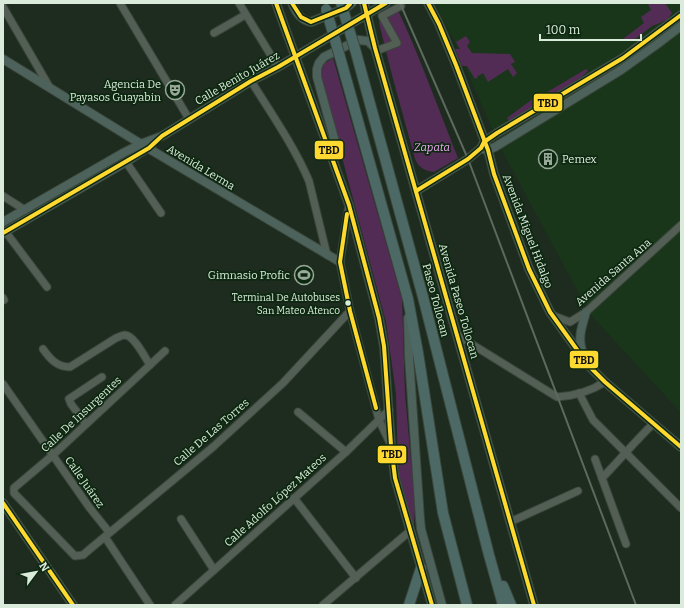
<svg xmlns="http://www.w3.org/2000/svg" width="684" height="608" viewBox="0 0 684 608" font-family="Bitter,serif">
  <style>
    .built { fill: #19361b }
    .green { fill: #532c55 }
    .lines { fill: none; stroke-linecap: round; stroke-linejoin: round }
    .minor-casing { stroke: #3a463b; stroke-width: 9 }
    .major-casing { stroke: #3a463b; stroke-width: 10 }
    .highway-casing { stroke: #3a463b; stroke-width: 12 }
    .minor { stroke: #535e54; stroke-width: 7 }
    .major { stroke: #4d625b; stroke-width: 8 }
    .highway { stroke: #4d6965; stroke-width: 10 }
    .rail { stroke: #5d685e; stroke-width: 2 }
    .highway-bridge-casing { stroke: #3a463b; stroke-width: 12; stroke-linecap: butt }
    .highway-bridge { stroke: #4d6965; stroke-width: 10 }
    .bus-1-casing { stroke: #0d2810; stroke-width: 7 }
    .bus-1 { stroke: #ffd92f; stroke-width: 4 }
    .bus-dot { fill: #dbebdb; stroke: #0d2810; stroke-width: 1.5 }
    .labels { text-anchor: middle; stroke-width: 3.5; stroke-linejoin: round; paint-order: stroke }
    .bus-label { font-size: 10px; fill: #dbebdb; stroke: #0d2810; text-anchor: end }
    .street-label { font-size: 11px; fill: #dbebdb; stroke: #0d2810 }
    .poi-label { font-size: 11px; fill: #dbebdb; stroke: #0d2810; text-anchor: end }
    .park-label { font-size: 11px; font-style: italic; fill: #f4aaf6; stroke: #0d2810 }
    .line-badge { stroke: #0d2810; stroke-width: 1.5 }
    .pale-badge-label { font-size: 11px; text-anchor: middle; font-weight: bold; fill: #111 }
  </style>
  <rect width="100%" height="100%" fill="#1d2c1e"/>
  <path class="built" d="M434,3H681V413L590,314L499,145L453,38Z"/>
  <g class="green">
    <path d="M649,3H665L672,13L667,20L652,26L634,40L623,39L644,23L641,17L651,10L648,4Z"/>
    <path d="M397,8C420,57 438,108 458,158L434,172C425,171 419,168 415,159L392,75L379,23L380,19Z"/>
    <path d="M466,36L470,42L467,46L472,53L510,54L515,62L511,64L517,73L513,77L508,69L488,82L483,73L477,77L478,79L477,78L475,79L467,66H462L455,49H460L456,42Z"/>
    <path d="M333,58L402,299L405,394L415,506L414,527L398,471L396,394L386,322L320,75L324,64Z"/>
    <path d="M586,69L588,71L568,89L510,123L507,118L542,92L544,94Z"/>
  </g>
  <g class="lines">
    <defs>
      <g id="minor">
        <path d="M120,3L189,119"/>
        <path d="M239,3L278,67"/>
        <path d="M3,7L50,88"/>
        <path d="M214,33L245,15"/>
        <path d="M376,51L397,43L382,16L401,6"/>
        <path d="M251,81C271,113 294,146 309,181L327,255"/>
        <path d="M126,162L161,213"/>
        <path d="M3,196L25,210"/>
        <path d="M349,205L340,262L350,311L379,420L390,443"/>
        <path d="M5,231L47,287"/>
        <path d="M3,298L4,300"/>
        <path d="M554,316L570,322L586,312L681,225"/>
        <path d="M457,335L557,397C573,396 591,391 605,382"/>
        <path d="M43,349C50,359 57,367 70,367L116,338C119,337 122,335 125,335C135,336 145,358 150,365"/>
        <path d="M165,351L53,455L14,488V493L75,556L83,555L90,549L213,447L283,383L350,311"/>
        <path d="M3,384L89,507L109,532"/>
        <path d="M579,393L593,420L681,508"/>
        <path d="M298,412L346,452"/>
        <path d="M86,424L71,404L69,399L102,377"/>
        <path d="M595,459L626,544"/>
        <path d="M602,478C620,460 635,441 653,424"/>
        <path d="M294,498L356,578"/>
        <path d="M181,519L214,570"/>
        <path d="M510,522L578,491"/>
        <path d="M105,537L150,605"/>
        <path d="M175,605L346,452L389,410"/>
        <path d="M323,605L410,531"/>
      </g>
      <g id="major">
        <path d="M276,3L349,205L379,318L384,346L391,445L395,478L432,605"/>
        <path d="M292,3C296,12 300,20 311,22L346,8L352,3"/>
        <path d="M364,3L375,48L534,605"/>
        <path d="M428,3L439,24L456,65L488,150L494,174L529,269L550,312L588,365L605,382L681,447"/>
        <path d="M3,59L141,144L340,262"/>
        <path d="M483,149L488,150L495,147L621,70L656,45L681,26"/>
        <path d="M334,159L335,146L334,138L317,77V69L319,63L324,57L358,40L368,41L375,48"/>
        <path d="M416,191L468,159L481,148L484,142L497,133L623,58L681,15"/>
        <path d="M3,222L123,153L141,144L162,136L251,81L278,67L386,3"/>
        <path d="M3,233L126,162L152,145"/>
        <path d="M408,318L409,357L420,519L421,529L442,605"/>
        <path d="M583,353C577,339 582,326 586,312"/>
        <path d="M3,503L73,605"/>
      </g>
      <g id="highway">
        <path d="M355,49L423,297L489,555L503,605"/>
        <path d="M340,57L408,299L418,353L443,513L467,605"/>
        <path d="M503,586L511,605"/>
        <path d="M409,605L421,568"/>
      </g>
    </defs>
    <use href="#minor" class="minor-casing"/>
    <use href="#major" class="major-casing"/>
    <use href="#highway" class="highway-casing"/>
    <use href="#minor" class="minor"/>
    <use href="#major" class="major"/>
    <use href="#highway" class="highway"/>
    <path class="rail" d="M400,3L468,159L636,605"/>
    <defs>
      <g id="highway-bridge">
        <path d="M341,3L355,49"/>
        <path d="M326,9L340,57"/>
      </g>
    </defs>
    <use href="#highway-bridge" class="highway-bridge-casing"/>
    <use href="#highway-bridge" class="highway-bridge"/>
    <defs>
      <g id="bus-1">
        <path d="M276,3L349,205L379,318L384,346L391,445L395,478L432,605"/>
        <path d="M292,3L301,17L311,22L346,8L350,4"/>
        <path d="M364,3L375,48L534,605"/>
        <path d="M428,3L439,24L456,65L488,150L494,174L529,269L550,312L588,365L605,382L681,447"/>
        <path d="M416,191L468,159L481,148L484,142L497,133L623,58L681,15"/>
        <path d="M347,214L340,262L350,311L376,408"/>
        <path d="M3,233L149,148L162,136L251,81L278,67L386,3"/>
        <path d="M3,503L73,605"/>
      </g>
    </defs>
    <use href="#bus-1" class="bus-1-casing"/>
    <use href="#bus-1" class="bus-1"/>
  </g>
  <defs>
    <symbol id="theatre-ring" viewBox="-11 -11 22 22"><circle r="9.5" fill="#0d2810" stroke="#98a899" stroke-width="1.5"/><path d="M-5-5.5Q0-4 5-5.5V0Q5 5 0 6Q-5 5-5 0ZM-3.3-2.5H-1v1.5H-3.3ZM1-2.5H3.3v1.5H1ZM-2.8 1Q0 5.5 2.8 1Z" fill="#98a899"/></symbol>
    <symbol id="building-ring" viewBox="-11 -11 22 22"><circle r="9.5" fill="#0d2810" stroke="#98a899" stroke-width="1.5"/><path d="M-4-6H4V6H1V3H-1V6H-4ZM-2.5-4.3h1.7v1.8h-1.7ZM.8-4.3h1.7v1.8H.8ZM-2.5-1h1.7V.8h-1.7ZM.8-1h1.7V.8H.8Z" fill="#98a899"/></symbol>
    <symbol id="stadium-ring" viewBox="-11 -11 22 22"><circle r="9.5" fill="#0d2810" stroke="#98a899" stroke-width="1.5"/><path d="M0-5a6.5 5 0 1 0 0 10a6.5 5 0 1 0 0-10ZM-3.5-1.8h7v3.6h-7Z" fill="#98a899"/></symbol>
  </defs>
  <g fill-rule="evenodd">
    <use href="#theatre-ring" x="164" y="79" width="22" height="22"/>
    <use href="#building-ring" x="537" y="148" width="22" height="22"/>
    <use href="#stadium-ring" x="293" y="264" width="22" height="22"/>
  </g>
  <circle class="bus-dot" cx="348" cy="303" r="3.5"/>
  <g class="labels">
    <g class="bus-label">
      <text x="340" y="301">Terminal De Autobuses<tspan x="340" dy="13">San Mateo Atenco</tspan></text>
    </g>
    <g class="street-label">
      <text transform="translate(237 78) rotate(-30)" y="4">Calle Benito Juárez</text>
      <text transform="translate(201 167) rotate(31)" y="4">Avenida Lerma</text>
      <text transform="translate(528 231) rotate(69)" y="4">Avenida Miguel Hidalgo</text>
      <text transform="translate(613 272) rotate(-41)" y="4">Avenida Santa Ana</text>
      <text transform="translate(436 300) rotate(75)" y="4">Paseo Tollocan</text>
      <text transform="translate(459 301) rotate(74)" y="4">Avenida Paseo Tollocan</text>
      <text transform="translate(81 414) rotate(-43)" y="4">Calle De Insurgentes</text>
      <text transform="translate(211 432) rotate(-41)" y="4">Calle De Las Torres</text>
      <text transform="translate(85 482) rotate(55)" y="4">Calle Juárez</text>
      <text transform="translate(275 500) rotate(-42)" y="4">Calle Adolfo López Mateos</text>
    </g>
    <g class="poi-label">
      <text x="161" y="88">Agencia De<tspan x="161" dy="13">Payasos Guayabin</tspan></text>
      <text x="562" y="163" text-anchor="start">Pemex</text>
      <text x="290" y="279">Gimnasio Profic</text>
    </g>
    <g class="park-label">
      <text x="432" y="151">Zapata</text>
    </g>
  </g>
  <g class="line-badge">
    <rect x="533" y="93" width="30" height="19" rx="4" fill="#ffd92f"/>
    <rect x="314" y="140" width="30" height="20" rx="4" fill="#ffd92f"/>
    <rect x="569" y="350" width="30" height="19" rx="4" fill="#ffd92f"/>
    <rect x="377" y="445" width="30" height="19" rx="4" fill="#ffd92f"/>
  </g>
  <g class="pale-badge-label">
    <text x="548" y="107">TBD</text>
    <text x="329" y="154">TBD</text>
    <text x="584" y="364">TBD</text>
    <text x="392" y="458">TBD</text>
  </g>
  <rect width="684" height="608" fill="none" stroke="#dbebdb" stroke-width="8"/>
  <g transform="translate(36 572) rotate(58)" stroke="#0d2810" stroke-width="3" paint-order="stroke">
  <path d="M0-3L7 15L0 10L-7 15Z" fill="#dbebdb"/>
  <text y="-6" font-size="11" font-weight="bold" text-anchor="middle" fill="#dbebdb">N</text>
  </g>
  <path d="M540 34v6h101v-6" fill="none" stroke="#dbebdb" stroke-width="2"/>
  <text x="546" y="34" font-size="12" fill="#dbebdb" stroke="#0d2810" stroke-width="3" paint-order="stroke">100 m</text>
</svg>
